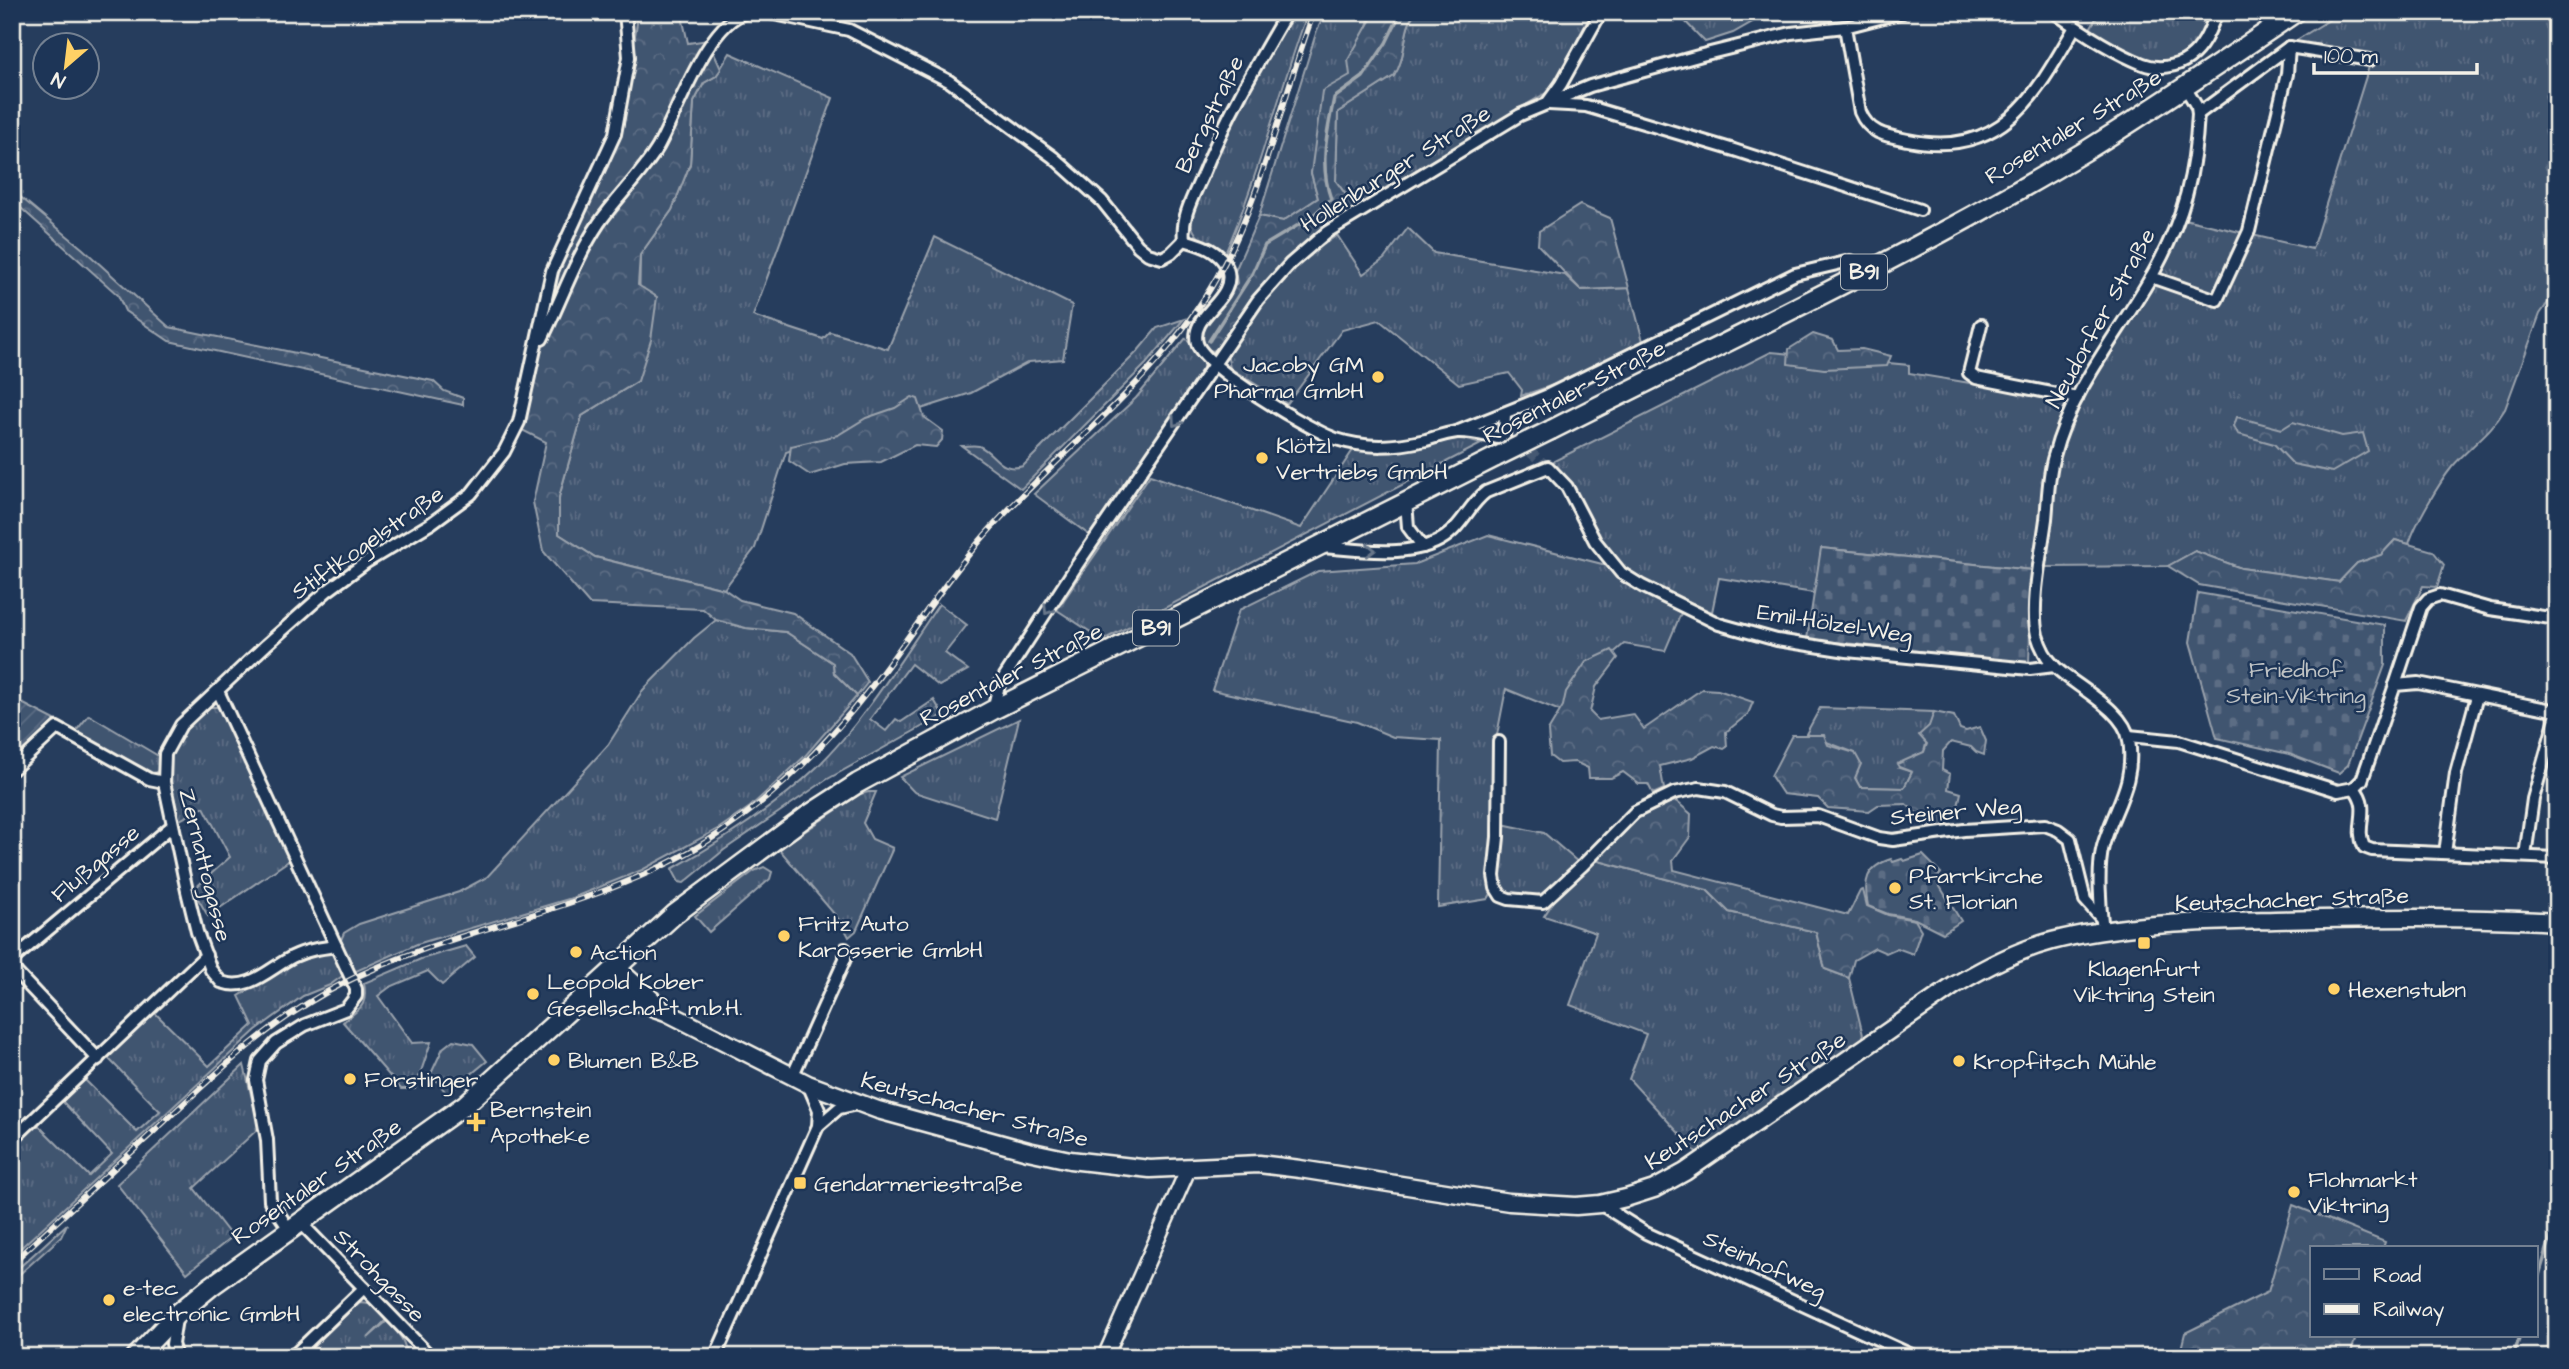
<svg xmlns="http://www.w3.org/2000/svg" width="2569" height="1369" viewBox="0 0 2569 1369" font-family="'Architects Daughter',sans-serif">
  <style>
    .grass { fill: url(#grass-tufts); stroke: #9aa2ac; stroke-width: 2 }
    .forest { fill: url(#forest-crowns); stroke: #9aa2ac; stroke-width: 2 }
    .cemetery { fill: url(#cemetery-stones); stroke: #9aa2ac; stroke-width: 2 }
    .garden { fill: url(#garden-furrows); stroke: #9aa2ac; stroke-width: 2 }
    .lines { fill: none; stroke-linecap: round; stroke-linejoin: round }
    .stream { stroke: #9fa7ae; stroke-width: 3.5 }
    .minor-tunnel { stroke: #455872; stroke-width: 10; stroke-dasharray: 10 5; stroke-linecap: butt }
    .minor-casing { stroke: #f4f1e8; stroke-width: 16 }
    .tertiary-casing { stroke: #f4f1e8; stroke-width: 19 }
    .secondary-casing { stroke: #f4f1e8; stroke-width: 21 }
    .primary-casing { stroke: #f4f1e8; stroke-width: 23 }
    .minor { stroke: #1d3557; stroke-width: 10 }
    .tertiary { stroke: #1d3557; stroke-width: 14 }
    .secondary { stroke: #1d3557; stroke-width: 16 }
    .primary { stroke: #1d3557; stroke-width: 18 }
    .rail-casing { stroke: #f4f1e8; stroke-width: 6 }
    .rail { stroke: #1d3557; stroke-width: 3.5; stroke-dasharray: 10; stroke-linecap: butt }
    .primary-bridge-casing { stroke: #f4f1e8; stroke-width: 23; stroke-linecap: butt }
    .primary-bridge { stroke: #1d3557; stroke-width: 18 }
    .oneway { stroke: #68778a }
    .poi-dot { fill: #ffd166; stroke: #1d3557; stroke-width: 2.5 }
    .labels { text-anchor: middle; stroke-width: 5; stroke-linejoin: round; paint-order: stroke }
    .shield { fill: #1d3557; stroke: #b4b9bc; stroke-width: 2 }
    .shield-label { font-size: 21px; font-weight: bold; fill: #f4f1e8 }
    .street-label { font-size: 23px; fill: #f4f1e8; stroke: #1d3557 }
    .poi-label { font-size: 23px; fill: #f4f1e8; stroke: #1d3557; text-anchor: start }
    .park-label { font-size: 23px; fill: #bec2c4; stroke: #1d3557 }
  </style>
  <defs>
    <pattern id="grass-tufts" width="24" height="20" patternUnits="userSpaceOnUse" patternTransform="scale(1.75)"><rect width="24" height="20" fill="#40546f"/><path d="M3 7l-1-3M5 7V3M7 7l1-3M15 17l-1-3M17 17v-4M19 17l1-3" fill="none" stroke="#5c6d84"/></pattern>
    <pattern id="forest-crowns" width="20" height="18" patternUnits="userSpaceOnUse" patternTransform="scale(1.75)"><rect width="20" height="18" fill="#40546f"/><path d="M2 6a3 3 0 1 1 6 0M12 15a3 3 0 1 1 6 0" fill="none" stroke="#5c6d84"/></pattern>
    <pattern id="cemetery-stones" width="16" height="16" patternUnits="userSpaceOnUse" patternTransform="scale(1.75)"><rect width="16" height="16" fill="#40546f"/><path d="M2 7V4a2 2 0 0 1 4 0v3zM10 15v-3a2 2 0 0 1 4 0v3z" fill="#5c6d84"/></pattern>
    <pattern id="garden-furrows" width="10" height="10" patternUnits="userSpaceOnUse" patternTransform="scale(1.75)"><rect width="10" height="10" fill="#40546f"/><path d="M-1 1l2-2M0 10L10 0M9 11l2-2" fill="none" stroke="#5c6d84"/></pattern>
  </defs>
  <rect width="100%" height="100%" fill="#263d5d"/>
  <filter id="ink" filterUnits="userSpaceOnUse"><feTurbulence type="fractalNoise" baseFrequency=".0143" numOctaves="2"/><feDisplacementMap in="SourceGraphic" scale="14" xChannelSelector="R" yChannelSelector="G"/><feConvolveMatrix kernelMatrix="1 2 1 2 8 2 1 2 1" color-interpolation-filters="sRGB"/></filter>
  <g filter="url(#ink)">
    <g class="grass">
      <path d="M1292,12H1308C1278,93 1259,177 1224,256C1206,242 1188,237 1191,212L1254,74Z"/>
      <path d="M1326,12H1375L1369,20L1350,75L1311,173L1318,198L1283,221L1259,216L1317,30Z"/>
      <path d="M1415,12H1592L1551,90L1372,196L1363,189L1346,195L1336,181L1338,112L1394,76C1407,57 1402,31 1415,12Z"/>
      <path d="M1676,12H1750L1754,21L1733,33L1705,42Z"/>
      <path d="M2100,12H2187L2206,25C2203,31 2200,39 2197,45C2169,85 2119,46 2089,30Z"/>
      <path d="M2342,12H2557V290L2540,314L2505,409C2491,433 2469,447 2452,467C2439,483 2415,524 2409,544L2395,540L2381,555L2357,563L2339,582L2241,568L2195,551L2168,566L2045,567L2053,480L2065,436L2092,378L2184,219L2312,249L2372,57L2292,43Z"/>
      <path d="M730,53L833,98L753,316L823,339L830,332L888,349L935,237L1072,305L1063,359L1029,362L971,393L786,452L755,548L724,589L595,557L559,534V497L582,416L638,381L640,255L672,210L690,164L694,102L704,83L716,76Z"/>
      <path d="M1408,228L1434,253L1565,275L1581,290L1629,288L1643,341L1559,383L1521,396L1522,390L1509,373L1459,384L1379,320L1342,330L1287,404L1230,368L1227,354L1261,303L1293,267L1337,235L1363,274L1384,259Z"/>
      <path d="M1184,319L1146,364L1021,489L962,446C967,446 975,445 979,446C997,454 999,473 1023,466L1137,352L1157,328Z"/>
      <path d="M1186,338L1203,363V371L1092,537L1034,494L1136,398Z"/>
      <path d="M1771,352L1909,365V373L2055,397L2068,405L2050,451L2044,477L2036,561L2032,570L1822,548L1814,593L1719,578L1712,612L1658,589L1617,562L1603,542L1570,482L1552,462Z"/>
      <path d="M1461,438L1481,444L1103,640L1057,610L1150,475L1301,528L1353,450L1387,452Z"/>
      <path d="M1488,535L1606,565L1621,578L1682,611L1665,651L1624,644L1589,674L1565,713L1506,689L1496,740L1490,882L1492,892L1488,899L1438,907L1441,740L1393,737L1357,722L1212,690L1239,610L1318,571L1415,564Z"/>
      <path d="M939,604L967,625L945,653L968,670L939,686L911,664L870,719L886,731L896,719L901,722L934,700L943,715L826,780L724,850L684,883L679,882L672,869C723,841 774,808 817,767C865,720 901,659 939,604Z"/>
      <path d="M716,620L746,628L786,632L833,663L834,673L857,696L805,756L750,807L718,829L642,870L572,898L417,944L354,972L340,942L344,933L359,924L459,892L487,877L608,745L643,690L694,638Z"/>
      <path d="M209,707H217L223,713L290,860L208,916L193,890L230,857L204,807L176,822C171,795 162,759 181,735C189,725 200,716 209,707Z"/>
      <path d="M1820,708L1934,712L1924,752L1899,768L1912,772L1904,788L1860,787L1855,778V753L1806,734Z"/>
      <path d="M89,715L160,757L158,771L152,774L76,731Z"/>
      <path d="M1019,719L995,818L914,792L900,777Z"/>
      <path d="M869,792H876L863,823L872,839L893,848L856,931L849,937L841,922L779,849L860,794Z"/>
      <path d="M1502,824L1544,833L1579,863C1556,885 1535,910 1501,890L1498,877Z"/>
      <path d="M1595,860L1707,890L1729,912L1816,932L1825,969L1849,978L1864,1039L1698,1154L1629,1079L1646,1034L1570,1005L1596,933L1544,916L1562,889Z"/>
      <path d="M764,867L772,872L770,879L709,932L695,916L754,871Z"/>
      <path d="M466,946L475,957L442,985L428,971L390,987L378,996L412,1043L431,1042L415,1089H401L343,1022C360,1008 368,1007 364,983L421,959Z"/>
      <path d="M326,952L334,955L345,974L330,985L303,996L256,1030L12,1256V1148L37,1124L89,1176L112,1154L62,1101L84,1079L137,1132L160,1111L107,1057L154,1012L209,1066L253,1025L239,996C265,980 295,953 326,952Z"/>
      <path d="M453,1040L473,1044L487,1061L447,1094L437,1081L429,1078L443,1048Z"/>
      <path d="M244,1065L259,1128L194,1188L232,1237L187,1273L117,1184Z"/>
      <path d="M67,1224L61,1237L12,1281V1274Z"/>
      <path d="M359,1302L370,1303L386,1320L368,1338L387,1321C397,1332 407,1341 406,1357H303Z"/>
    </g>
    <g class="forest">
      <path d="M633,12H681L688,43L708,40L721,69L716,76L704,83L694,102L690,164L672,210L640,255L638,285L657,297L651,340L638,381L582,416L559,497V534L595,557L724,589L740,600L793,613L850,653L868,682L857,696L834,673L833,663L786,632L746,628L716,620L703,609L589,604L543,551L533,502L546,442L522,430L560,269L619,138L637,23Z"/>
      <path d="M1375,12H1415C1402,31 1407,57 1394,76L1338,112L1336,181L1346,195L1363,189L1372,196L1290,257L1251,298L1220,346L1213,351C1202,348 1201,342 1201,332L1237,283L1235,271L1259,216L1283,221L1318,198L1311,173L1322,91L1350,75L1348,60Z"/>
      <path d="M12,190L83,249L169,327L433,381L444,391L463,398V405L169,341L125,311L118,295L12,200Z"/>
      <path d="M1580,205L1610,218L1629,288L1581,290L1538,245L1539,231Z"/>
      <path d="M1813,334L1833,340L1838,350L1862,349L1891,356L1887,366L1824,369L1788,364L1789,349Z"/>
      <path d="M912,397L918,399L924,417L943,431L942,440L936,447L915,445L881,462L845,464L810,475L789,461L791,446L838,435L866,418L895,408Z"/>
      <path d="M2237,417L2282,429L2293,422L2342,436L2363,433L2368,451L2332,472L2293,464L2274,444L2238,434L2234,426Z"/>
      <path d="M2395,540L2433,551L2444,565L2437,587L2423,586L2406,621L2199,585L2168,566L2195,551L2241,568L2339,582L2357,563L2381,555Z"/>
      <path d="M1612,650L1618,658L1596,687L1590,712L1598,720L1633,714L1644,729L1702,689L1718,690L1753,702L1748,714L1726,732L1727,747L1724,749L1714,746L1692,758L1660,766L1664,789L1653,794L1648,784H1639L1623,772L1611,778H1589L1588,768L1575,762L1559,763L1550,756L1548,731L1563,706L1566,692L1586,662Z"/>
      <path d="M1934,712L1954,716L1960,729L1966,731L1980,727L1986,741L1984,755L1976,752L1971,747L1951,742L1943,751L1942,770L1950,774L1948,789L1961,793C1956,814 1957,825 1934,828L1906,804L1878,805L1869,811L1828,808L1818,798L1783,794L1771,776L1792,735H1824L1828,745L1855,753L1861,764L1855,778L1860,787L1904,788L1912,772L1899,767L1897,764L1924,752L1927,744L1919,735L1929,726Z"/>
      <path d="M1676,801L1691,814L1690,837L1673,860L1674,870L1848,915L1860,891L1863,890L1867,906L1888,915L1915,920L1921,930L1913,954L1897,948L1886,953L1875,948L1854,960L1849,978L1825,969L1816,932L1729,912L1707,890L1595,860C1620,835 1641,808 1676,801Z"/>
      <path d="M2293,1205L2385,1242L2383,1248H2312V1336H2356L2350,1357H2179L2185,1333L2268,1292Z"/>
    </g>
    <g class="cemetery">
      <path d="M1821,548L2032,570L2029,663L1807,639Z"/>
      <path d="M2198,593L2385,625V665L2348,765L2339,773L2289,754L2217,738L2190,642Z"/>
      <path d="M1923,855L1941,873L1936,880L1961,921L1943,933L1915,919L1888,914L1868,906C1863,881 1866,867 1891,859L1893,862L1902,859L1904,861Z"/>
    </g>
    <path class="garden" d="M12,698L55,720L12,763Z"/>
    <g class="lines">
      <g class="stream">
        <path d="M1209,341L1252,274L1265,245L1310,218L1331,199C1319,165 1327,133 1334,98L1363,77L1386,43L1401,12"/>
        <path d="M2536,1285L2557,1217"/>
        <path d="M2513,1357L2520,1336"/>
      </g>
      <path class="minor-tunnel" d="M1515,445L1530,452L1548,467"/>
      <defs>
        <g id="minor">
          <path d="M765,12L849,30L949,81L1053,157L1102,201L1138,246L1148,254L1162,258L1171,253L1184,240C1201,245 1220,250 1227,268C1238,300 1189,314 1197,343C1204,368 1310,430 1336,439C1367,449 1395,447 1426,440C1436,437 1447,433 1457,432C1472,431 1490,437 1504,439L1505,413"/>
          <path d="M2054,12C2079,30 2115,53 2143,64C2158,70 2177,67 2189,58C2204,47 2210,29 2217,12"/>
          <path d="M1845,27L1860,112C1869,134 1887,136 1908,140C2001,159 2035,97 2075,27"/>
          <path d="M2289,47L2370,60"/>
          <path d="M1548,102L1561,84L1601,12"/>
          <path d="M1549,104L1586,106L1734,150L1920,210"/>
          <path d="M2198,114L2289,47"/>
          <path d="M1184,240C1181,216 1194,195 1203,174C1226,117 1256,65 1287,12"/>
          <path d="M2151,277L2217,300L2249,231L2287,74L2289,47"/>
          <path d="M1981,325L1969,373L1976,378L2077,398"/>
          <path d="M542,339C561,301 575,259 599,223C617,197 642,174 658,147C677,113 708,20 748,12"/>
          <path d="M1459,431L1546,396L1795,274L1850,261"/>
          <path d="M1406,502L1408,527L1423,547"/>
          <path d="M1322,547C1359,550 1420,560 1450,533C1464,521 1471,503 1486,492L1548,467L1567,487L1595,541L1621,573L1642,586L1719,624L1777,640L1847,651L2030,669L2054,666"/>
          <path d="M2395,685L2421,607L2428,599L2440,595L2490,609L2557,619"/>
          <path d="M218,691L356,989V996L346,1009L305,1025L276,1043L260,1061L256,1080L267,1140L270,1201L289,1229"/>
          <path d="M993,710L999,685L1077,565L1258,300L1290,264L1327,232L1520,115L1590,86L1702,55L1791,33L1845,27L1903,12"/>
          <path d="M2129,736L2179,741L2338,791L2354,788"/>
          <path d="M1499,742L1498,837L1494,876L1496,888L1501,896L1509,899L1543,902L1583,865L1635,812L1674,793L1699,788L1725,792L1772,815L1781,817L1818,816L1879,838L1893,840L1964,830L2045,825L2058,830L2070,839L2085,900L2101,918"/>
          <path d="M12,770L57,728L149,779L164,782"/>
          <path d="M2354,788L2362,780L2395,685L2418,683L2557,711"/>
          <path d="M2354,788C2372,809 2354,825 2364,847L2372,850L2557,858"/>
          <path d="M2445,853L2456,773L2477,696"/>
          <path d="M2525,856L2533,799L2557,714"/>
          <path d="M2103,931C2100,908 2097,868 2103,846C2114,808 2136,783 2129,740C2125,710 2076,687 2055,667C2047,659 2040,646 2037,635C2030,604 2042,551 2046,519C2048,499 2048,476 2054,456C2072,386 2121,332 2155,270C2184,217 2195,174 2198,114L2197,107L2185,87"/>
          <path d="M336,946C321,948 306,950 292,957C269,969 249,992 221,982L211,970L197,932L187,891L164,782L165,754L181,725L266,645L327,591L365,563L430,524L471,494L504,452L519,422L552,271L615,134L629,57L625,12"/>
          <path d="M12,960L172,826"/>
          <path d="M12,968L98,1059"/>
          <path d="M792,1077L845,959V949"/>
          <path d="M818,1126L839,1108L857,1104"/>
          <path d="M12,1140L206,955"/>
          <path d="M1600,1204L1646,1233L1916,1357"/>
          <path d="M300,1222L431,1357"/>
          <path d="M176,1357L172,1344L176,1319"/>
          <path d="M292,1357L364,1288"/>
          <path d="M715,1357L818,1126L819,1110L808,1084"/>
        </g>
        <path id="tertiary" d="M1105,1357L1189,1167"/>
        <g id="secondary">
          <path d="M617,968L614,979L617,988L629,999L666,1012L808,1084L878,1110L1028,1151L1070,1160L1150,1169L1259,1164L1300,1169L1509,1202L1576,1206L1600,1204L1626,1198L1654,1189L1685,1172L1955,985C1986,967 2018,950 2052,941C2123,923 2201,922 2275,920C2369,918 2463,916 2557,922"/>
          <path d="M617,968L659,1006"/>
          <path d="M581,1001L629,999"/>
        </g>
        <g id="primary">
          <path d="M1551,430C1730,339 1915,254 2087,150C2158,106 2227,59 2296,12"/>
          <path d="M136,1357L176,1315L210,1287L466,1104L675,914L807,816L858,783L993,710L1496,457"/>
        </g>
      </defs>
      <use href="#minor" class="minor-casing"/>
      <use href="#tertiary" class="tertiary-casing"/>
      <use href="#secondary" class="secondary-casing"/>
      <use href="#primary" class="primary-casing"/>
      <use href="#minor" class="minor"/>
      <use href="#tertiary" class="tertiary"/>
      <use href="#secondary" class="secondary"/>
      <use href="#primary" class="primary"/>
      <defs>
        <path id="rail" d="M12,1263C63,1216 113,1169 164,1122C219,1070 274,1018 342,984C460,923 594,913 709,840C773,799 825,747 872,686C911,636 943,583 985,535C1061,449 1160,379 1217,277C1263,196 1281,100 1314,12"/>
      </defs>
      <use href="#rail" class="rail-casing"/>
      <use href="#rail" class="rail"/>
      <defs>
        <path id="primary-bridge" d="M1496,457L1551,430"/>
      </defs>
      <use href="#primary-bridge" class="primary-bridge-casing"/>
      <use href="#primary-bridge" class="primary-bridge"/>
    </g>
    <defs><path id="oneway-chevron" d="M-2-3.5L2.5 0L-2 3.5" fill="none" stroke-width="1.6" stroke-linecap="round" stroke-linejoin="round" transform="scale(1.75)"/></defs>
    <g class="oneway">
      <use href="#oneway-chevron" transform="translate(1176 422) rotate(125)"/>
      <use href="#oneway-chevron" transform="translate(1371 550) rotate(1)"/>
      <use href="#oneway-chevron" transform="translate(1048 610) rotate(123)"/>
    </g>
  </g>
  <g class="poi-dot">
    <circle cx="1378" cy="377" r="7"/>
    <circle cx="1262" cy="458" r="7"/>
    <circle cx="1895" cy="888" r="7"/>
    <circle cx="784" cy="936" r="7"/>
    <rect x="2137" y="936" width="14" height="14" rx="3.5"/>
    <circle cx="576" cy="952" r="7"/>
    <circle cx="2334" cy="989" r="7"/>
    <circle cx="533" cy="994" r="7"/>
    <circle cx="554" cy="1060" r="7"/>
    <circle cx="1959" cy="1061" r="7"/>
    <circle cx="350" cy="1079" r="7"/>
    <path d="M472.5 1111.5h7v7h7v7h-7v7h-7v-7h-7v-7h7z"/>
    <rect x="793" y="1176" width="14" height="14" rx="3.5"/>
    <circle cx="2294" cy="1192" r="7"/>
    <circle cx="109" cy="1300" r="7"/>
  </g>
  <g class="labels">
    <g class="shield">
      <rect x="1841" y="254.5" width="46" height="35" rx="5"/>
      <rect x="1133" y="610.5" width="46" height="35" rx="5"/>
    </g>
    <g class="shield-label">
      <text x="1864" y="279">B91</text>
      <text x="1156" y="635">B91</text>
    </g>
    <g class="street-label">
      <text transform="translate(1209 114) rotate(-64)" y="8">Bergstraße</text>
      <text transform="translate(2073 126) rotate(-31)" y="8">Rosentaler Straße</text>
      <text transform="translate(1395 168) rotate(-32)" y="8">Hollenburger Straße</text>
      <text transform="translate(2100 318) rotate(-61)" y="8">Neudorfer Straße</text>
      <text transform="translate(1574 391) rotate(-27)" y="8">Rosentaler Straße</text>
      <text transform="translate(367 542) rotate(-35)" y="8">Stiftkogelstraße</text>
      <text transform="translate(1835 623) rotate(9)" y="8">Emil-Hölzel-Weg</text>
      <text transform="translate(1011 674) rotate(-27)" y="8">Rosentaler Straße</text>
      <text transform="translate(1956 811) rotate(-5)" y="8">Steiner Weg</text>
      <text transform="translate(95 863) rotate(-40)" y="8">Flußgasse</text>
      <text transform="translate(206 865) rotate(76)" y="8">Zernattogasse</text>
      <text transform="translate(2292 899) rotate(-2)" y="8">Keutschacher Straße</text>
      <text transform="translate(1745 1100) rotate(-33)" y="8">Keutschacher Straße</text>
      <text transform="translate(975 1109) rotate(15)" y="8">Keutschacher Straße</text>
      <text transform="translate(316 1181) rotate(-35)" y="8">Rosentaler Straße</text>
      <text transform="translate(1765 1264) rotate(25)" y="8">Steinhofweg</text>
      <text transform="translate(380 1275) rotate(46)" y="8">Strohgasse</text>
    </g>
    <g class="poi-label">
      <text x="1364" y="372" text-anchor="end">Jacoby GM<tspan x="1364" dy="26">Pharma GmbH</tspan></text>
      <text x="1276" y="453">Klötzl<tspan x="1276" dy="26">Vertriebs GmbH</tspan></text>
      <text x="1909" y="883">Pfarrkirche<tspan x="1909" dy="26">St. Florian</tspan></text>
      <text x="798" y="931">Fritz Auto<tspan x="798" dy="26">Karosserie GmbH</tspan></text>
      <text x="590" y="960">Action</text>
      <text x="2144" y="976" text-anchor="middle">Klagenfurt<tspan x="2144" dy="26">Viktring Stein</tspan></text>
      <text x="547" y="989">Leopold Kober<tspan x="547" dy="26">Gesellschaft m.b.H.</tspan></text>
      <text x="2348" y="997">Hexenstubn</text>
      <text x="568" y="1068">Blumen B&amp;B</text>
      <text x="1973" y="1069">Kropfitsch Mühle</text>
      <text x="364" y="1087">Forstinger</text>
      <text x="490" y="1117">Bernstein<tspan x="490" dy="26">Apotheke</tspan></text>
      <text x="2308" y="1187">Flohmarkt<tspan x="2308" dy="26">Viktring</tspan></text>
      <text x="814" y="1191">Gendarmeriestraße</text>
      <text x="123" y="1295">e-tec<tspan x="123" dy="26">electronic GmbH</tspan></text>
    </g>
    <g class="park-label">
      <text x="2296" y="677">Friedhof<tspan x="2296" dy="26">Stein-Viktring</tspan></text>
    </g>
  </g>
  <rect width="2569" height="1369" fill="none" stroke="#1d3557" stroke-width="42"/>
  <rect x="21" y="21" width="2527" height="1327" fill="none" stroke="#f4f1e8" stroke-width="2.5" filter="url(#ink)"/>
  <rect x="2310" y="1246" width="228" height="91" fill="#1d3557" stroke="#738091" stroke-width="2"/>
  <rect x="2324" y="1269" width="35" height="10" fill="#1d3557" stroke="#738091" stroke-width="2"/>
  <text x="2373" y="1282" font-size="21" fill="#f4f1e8">Road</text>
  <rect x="2324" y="1304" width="35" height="10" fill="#f4f1e8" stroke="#738091" stroke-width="2"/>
  <text x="2373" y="1316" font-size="21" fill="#f4f1e8">Railway</text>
  <g transform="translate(66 66) rotate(208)"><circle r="33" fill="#1d3557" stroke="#738091" stroke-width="2"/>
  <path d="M0-5L12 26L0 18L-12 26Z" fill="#ffd166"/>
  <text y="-10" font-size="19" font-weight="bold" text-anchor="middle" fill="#f4f1e8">N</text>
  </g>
  <path d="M2314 63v10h163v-10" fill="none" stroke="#f4f1e8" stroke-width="3.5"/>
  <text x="2324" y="63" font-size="21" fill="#f4f1e8" stroke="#1d3557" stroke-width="5" paint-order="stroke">100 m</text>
</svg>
